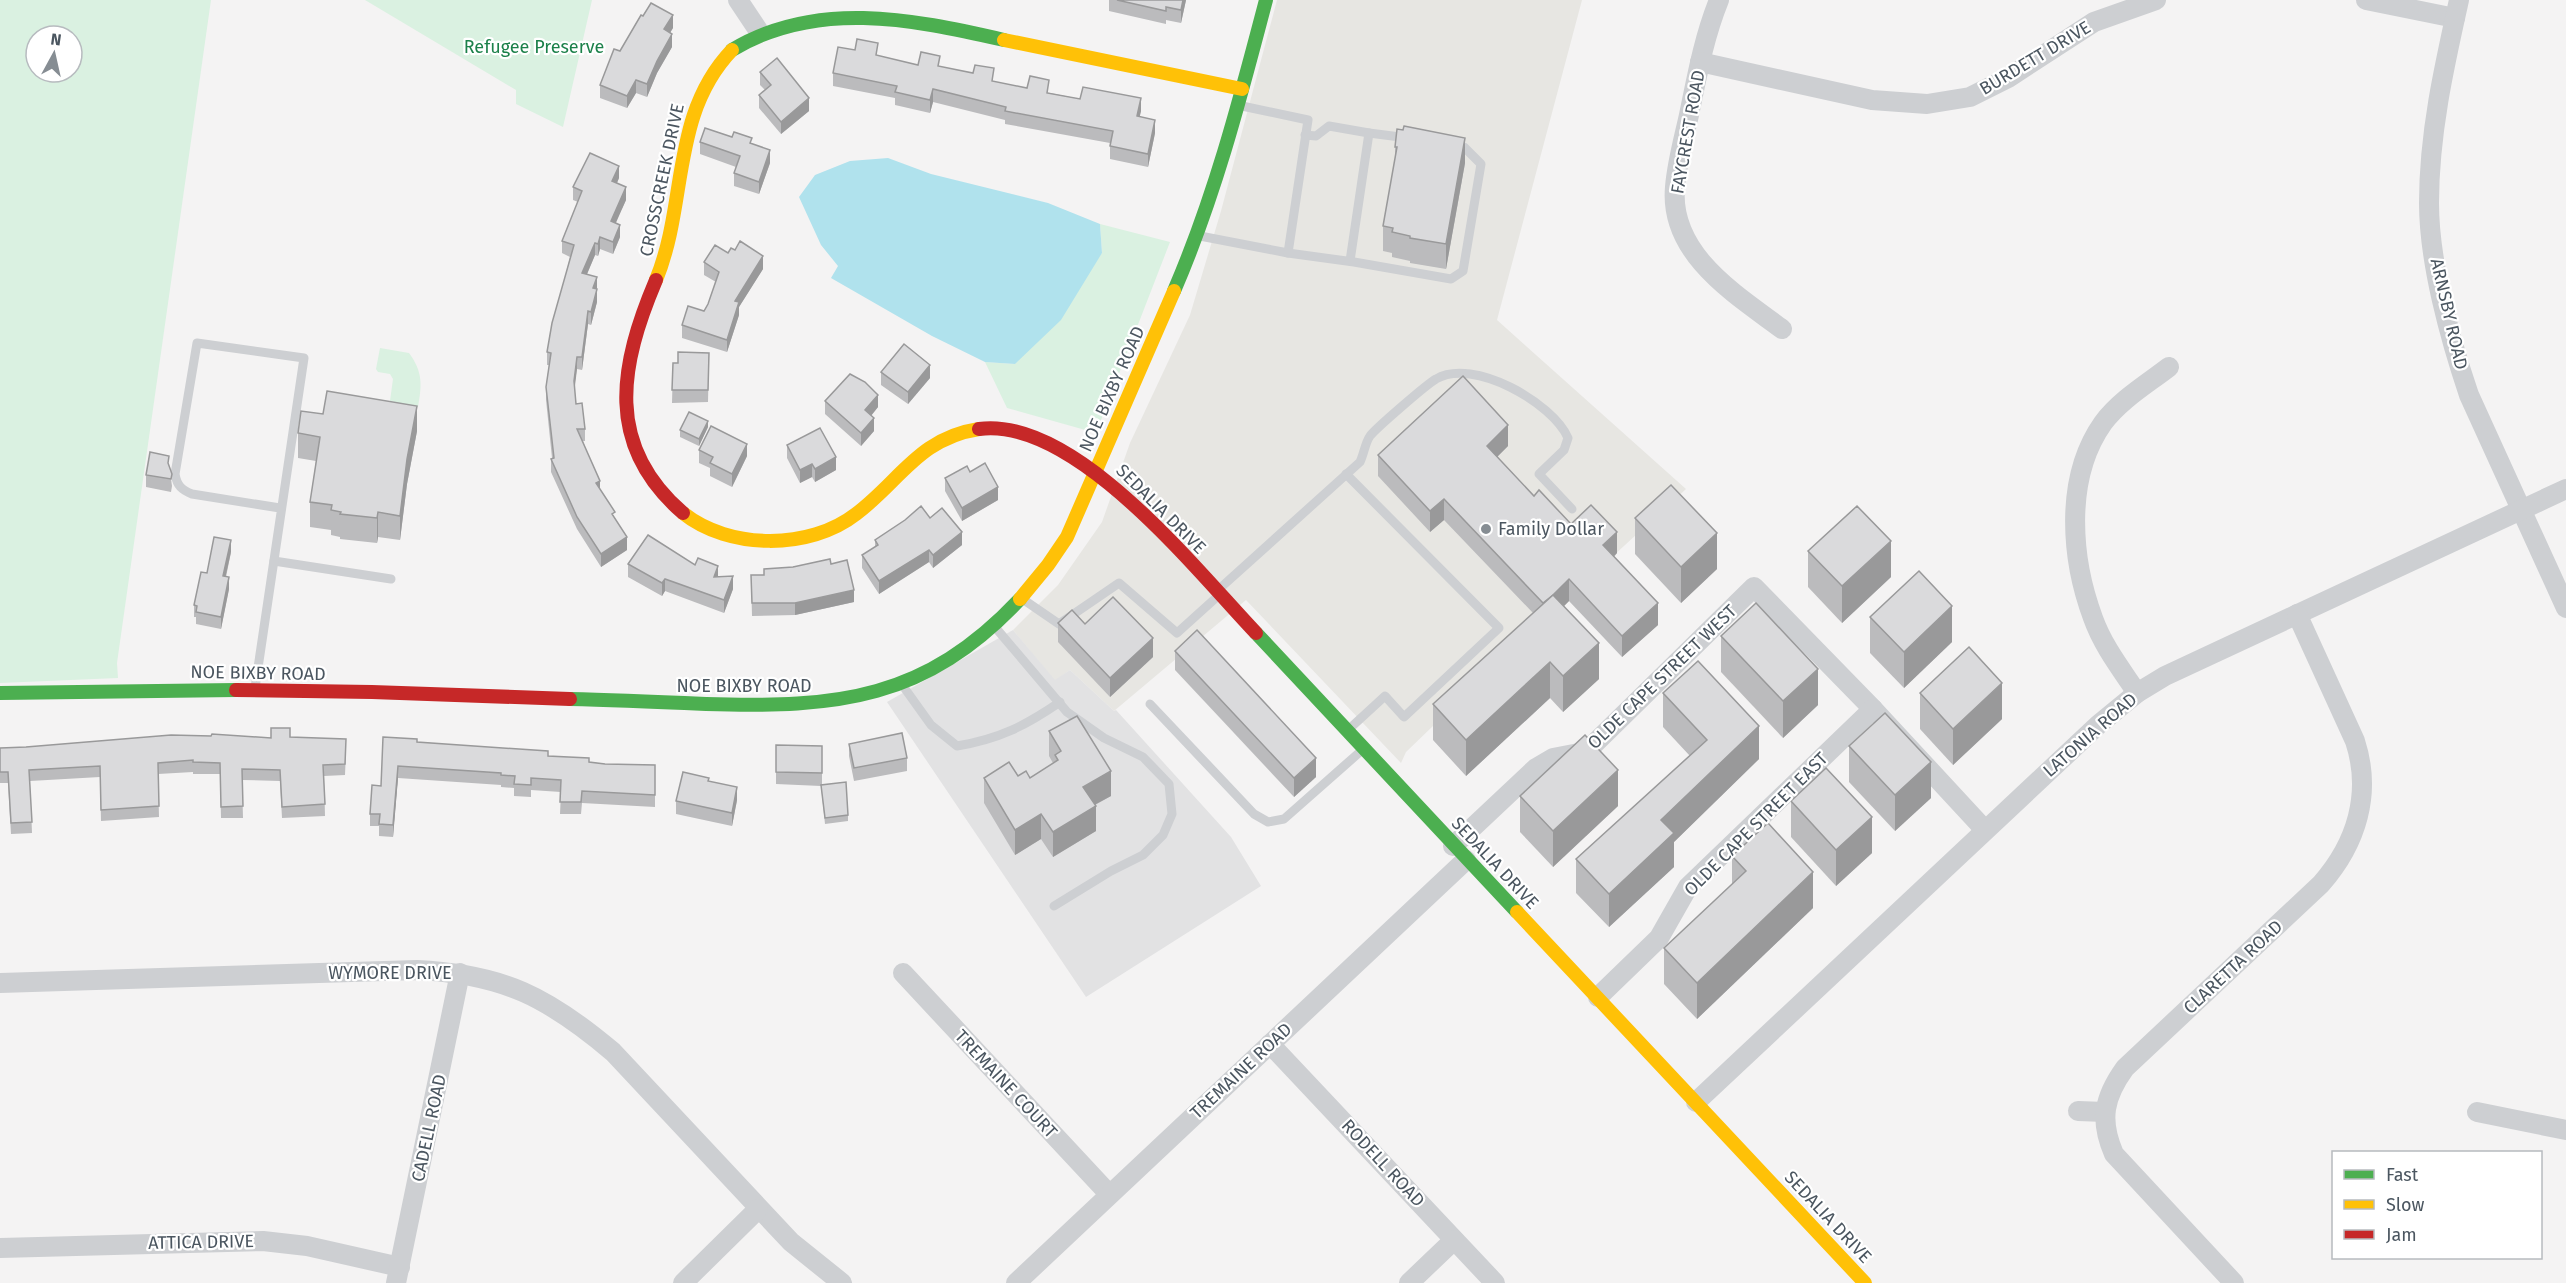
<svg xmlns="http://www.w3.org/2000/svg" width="2566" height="1283" viewBox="0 0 2566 1283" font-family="'Fira Sans',sans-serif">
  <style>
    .commercial { fill: #e7e6e2 }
    .education { fill: #e2e2e3 }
    .green { fill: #daf1e1; fill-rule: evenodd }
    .water { fill: #b0e2ed }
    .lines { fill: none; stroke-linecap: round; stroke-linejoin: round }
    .lane { stroke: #cdcfd2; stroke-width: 9 }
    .street { stroke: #cdcfd2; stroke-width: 20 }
    .fast { stroke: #4caf50; stroke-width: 14 }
    .slow { stroke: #ffc107; stroke-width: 14 }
    .jam { stroke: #c62828; stroke-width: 14 }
    .wall { fill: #bbbbbd }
    .shaded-wall { fill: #99999a }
    .building { fill: #dadadc; stroke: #99999a; stroke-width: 1.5 }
    .poi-dot { fill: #868d93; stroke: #fff; stroke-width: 2 }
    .labels { text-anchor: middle; stroke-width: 4.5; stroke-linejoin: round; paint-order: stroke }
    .park-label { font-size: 18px; fill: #1c814a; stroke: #fff }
    .street-label { font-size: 18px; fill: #4b5660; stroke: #fff }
    .poi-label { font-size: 18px; fill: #4b5660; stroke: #fff; text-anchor: start }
  </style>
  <rect width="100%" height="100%" fill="#f4f3f3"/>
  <path class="commercial" d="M1277,0H1582L1497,320L1686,489L1539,624L1406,752L1401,763L1246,600L1114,711L1070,670L1055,681L1013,630L1058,585L1102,522L1130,443L1190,315L1221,211Z"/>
  <path class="education" d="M1013,630L1055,680L1070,670L1114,711L1116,710L1231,837L1261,886L1086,997L887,702Z"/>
  <g class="green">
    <path d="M0,0H211L117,663L118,678L0,683ZM36,36H72V72H36Z"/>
    <path d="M365,0H592L563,127L516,104V90Z"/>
    <path d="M1100,224L1170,242L1096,433L1007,408L985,362L1015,364L1102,253Z"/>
    <path d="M380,348L409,353C423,372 422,385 418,407L390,401L393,379L390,374L378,372L376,369Z"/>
  </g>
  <path class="water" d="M888,158L931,174L1048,203L1100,224L1102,253L1061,320L1015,364L985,362L932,336L831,278L838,266L821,245L799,197L815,175L850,161Z"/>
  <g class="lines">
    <g class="lane">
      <path d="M1369,133L1408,138"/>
      <path d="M1305,135L1316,136L1329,126L1369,133L1350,261"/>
      <path d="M1200,236L1288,253L1308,120L1242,106"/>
      <path d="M1288,253L1354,262L1451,279L1463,271L1481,164L1464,147L1454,146"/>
      <path d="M1346,474L1499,628L1404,717L1385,696L1348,730"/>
      <path d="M274,561L391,579"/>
      <path d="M1218,590L1360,462C1364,454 1365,443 1370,436C1375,429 1427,384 1436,379C1473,357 1553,403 1568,438L1564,450L1539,474L1572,509"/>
      <path d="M1024,600L1059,624L1119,583L1177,633L1218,596"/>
      <path d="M995,627L1067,712L1104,738L1143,757L1169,784L1172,814L1163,835L1143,855L1111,871L1054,906"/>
      <path d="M903,686L931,725L957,746C999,739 1025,726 1060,702"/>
      <path d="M255,688L304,358L197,343L175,474C177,486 182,490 192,494L280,508"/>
      <path d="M1150,704L1254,814L1268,822L1284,819L1361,751"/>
    </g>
    <g class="street">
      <path d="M738,0L758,30"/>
      <path d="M1719,0C1704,37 1697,76 1689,115C1684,138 1677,162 1675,187C1669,254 1735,294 1782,329"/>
      <path d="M2366,0L2455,18"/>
      <path d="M2459,0C2444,67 2429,134 2429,203C2429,262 2450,339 2469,395L2566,608"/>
      <path d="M1700,62L1872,100L1927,104L1970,97L2008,78L2094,22L2156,0"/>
      <path d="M2137,693C2121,669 2103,646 2093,618C2071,559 2064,478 2103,423C2120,400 2147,384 2169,367"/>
      <path d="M1453,846L1536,768L1553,758L1584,752L1593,745L1754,587L1873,709L1985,830"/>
      <path d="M903,973L1109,1194"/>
      <path d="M0,983L417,970C503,974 548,997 613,1052L791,1242L842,1283"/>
      <path d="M1598,997L1659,938L1688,887L1873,709"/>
      <path d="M1270,1044L1495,1283"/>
      <path d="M1696,1102L2098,725L2137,693L2165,676L2566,489"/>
      <path d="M2078,1111L2105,1112"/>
      <path d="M2477,1112L2566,1130"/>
      <path d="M0,1248L263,1241L307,1246L400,1267"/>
      <path d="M396,1283L460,973"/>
      <path d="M683,1283L758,1209"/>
      <path d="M1016,1283L1466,860"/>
      <path d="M1409,1283L1454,1240"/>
      <path d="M2234,1283L2114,1154C2099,1120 2104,1097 2125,1068L2321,884C2357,843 2372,793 2355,741L2297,614"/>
    </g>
    <g class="fast">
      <path d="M732,50C815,0 909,18 1004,40"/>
      <path d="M1174,291C1215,196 1240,99 1266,0"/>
      <path d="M1256,633L1517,912"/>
      <path d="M0,693L236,690"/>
      <path d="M570,699C615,700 661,702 706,704C838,708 925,700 1020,599"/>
    </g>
    <g class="slow">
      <path d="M1004,40L1242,89"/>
      <path d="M656,280C688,202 670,115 732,50"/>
      <path d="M683,513C729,550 810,550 856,514C900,481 919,438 979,429"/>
      <path d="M1020,599L1048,565L1067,537L1174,291"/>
      <path d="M1517,912L1865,1283"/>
    </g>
    <g class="jam">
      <path d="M656,280C620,365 604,445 683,513"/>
      <path d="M979,429C1075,416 1196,570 1256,633"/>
      <path d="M236,690L372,692L570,699"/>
    </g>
  </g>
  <g class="wall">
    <path d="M1109,0H1186L1181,23L1166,20V24L1109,11Z"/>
    <path d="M673,28L670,33L672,47L657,73L647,97L636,93L627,108L600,98V85L620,51Z"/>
    <path d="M878,56L918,65L940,67L994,82L1141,111L1139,117L1155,133L1148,167L1110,159V143L1005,124V120L933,102L930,113L895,105V98L833,86V73Z"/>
    <path d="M760,72L809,111L781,134L759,108V95L765,90L760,85Z"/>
    <path d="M700,142L752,144L770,163L759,194L734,186V173L736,167L700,154Z"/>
    <path d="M1395,147L1465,163L1446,269L1410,263V261L1392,257V253L1383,251V226L1395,161Z"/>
    <path d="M619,178L617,183L626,200L615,223L620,237L613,254L600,249L598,256L595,255L587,274L597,289V302L591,325L588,324L582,370L577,369L574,388L576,404L585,429V441H583L600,490L615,519L627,550L601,567L577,529L551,472V459L552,458L546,400V387L549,365H547V352L570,257L562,253V241L578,202L573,200V187Z"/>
    <path d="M728,253L763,269L739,307V315L727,352L682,338V325L704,311L708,304L716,282L704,275V262Z"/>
    <path d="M709,353L708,402L672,403L673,363H678Z"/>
    <path d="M881,372L930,378L908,404L881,385Z"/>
    <path d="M825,401L878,407L871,416L874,431L861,446L825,414Z"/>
    <path d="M708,427L699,446L680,437V430Z"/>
    <path d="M417,431L407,484L400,540L378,537L377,543L340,539V537L331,535V530L310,527V502L316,461L298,458V433Z"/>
    <path d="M787,445L836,470L815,482L812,477L800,483L787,458Z"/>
    <path d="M1508,446L1497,457L1534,496L1571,524L1617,553L1614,557L1658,625L1622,657L1569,601L1564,606L1599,679L1563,712L1550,698L1466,776L1433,740V704L1533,613L1444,520L1430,532L1378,476V455Z"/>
    <path d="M699,450L747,456L732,487L710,476V468L699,463Z"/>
    <path d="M169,465L172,486L171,492L146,487V475Z"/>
    <path d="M970,472L998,500L962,521L945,491V478Z"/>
    <path d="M930,518L962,545L933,568L929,562L879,594L862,568V555L875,547V540Z"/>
    <path d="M1635,518L1717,569L1681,603L1635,554Z"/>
    <path d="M1808,551L1891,577L1842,623L1808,587Z"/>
    <path d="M231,552L226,577L229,589L221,629L196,624V617H194V605L207,573Z"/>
    <path d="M628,564L695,565L718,577L733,589L724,613L665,591L662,596L628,577Z"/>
    <path d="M831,564L854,602L795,615L752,616L751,575H764L793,567Z"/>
    <path d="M1870,617L1952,642L1904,688L1870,653Z"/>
    <path d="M1058,623L1085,624L1153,657L1110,697L1058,642Z"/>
    <path d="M1721,636L1818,705L1783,738L1721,672Z"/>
    <path d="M1175,651L1316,777L1294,797L1175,670Z"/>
    <path d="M1663,693L1759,759L1674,842V867L1609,927L1576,893V859L1690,756L1663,727Z"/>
    <path d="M1920,693L2002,719L1953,765L1920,729Z"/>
    <path d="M1049,731L1111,796L1095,805L1096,831L1053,857L1041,839L1015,855L984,803V778L1018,776L1030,778L1053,763L1049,756Z"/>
    <path d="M290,737L346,751L345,775L324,776L325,816L282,818L280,781L242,780L243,818H221L220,774H193V772L158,774L159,817L101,821L100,777L30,781L32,833L11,834L8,783H0V748Z"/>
    <path d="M417,742L548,756L605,764L655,765V807L582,803L581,814H560L561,792L531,790V797L514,796V788L501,787V785L398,778L393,837L379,836V826H370V814L381,786Z"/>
    <path d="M849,744L907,758V771L854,781L849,756Z"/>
    <path d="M776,745L822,746V785L848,815V821L825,824L821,786L776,784Z"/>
    <path d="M1849,746L1931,798L1895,831L1849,782Z"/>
    <path d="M709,781L737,800L732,826L676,814V801Z"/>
    <path d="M1520,796L1618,806L1553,867L1520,832Z"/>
    <path d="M1791,801L1872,853L1836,886L1791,837Z"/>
    <path d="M1732,856L1813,908L1697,1019L1664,984V948L1732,885Z"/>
  </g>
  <g class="shaded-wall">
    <path d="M1183,0H1186L1181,23V10Z"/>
    <path d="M673,15V28L664,42V29Z"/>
    <path d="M672,34V47L657,73L647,97V84L657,61Z"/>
    <path d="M636,80V93L627,108V96Z"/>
    <path d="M933,89V102L930,113V100Z"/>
    <path d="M809,98V111L781,134V122Z"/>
    <path d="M1141,98V111L1137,129V116Z"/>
    <path d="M1155,120V133L1148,167V154Z"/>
    <path d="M1465,138V163L1446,269V244Z"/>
    <path d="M770,150V163L759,194V182Z"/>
    <path d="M619,166V178L612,194V181Z"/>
    <path d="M626,187V200L611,234V221Z"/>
    <path d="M620,225V237L613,254V242Z"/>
    <path d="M600,237V249L598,256V244Z"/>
    <path d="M595,243V255L582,286V273Z"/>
    <path d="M763,256V269L739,307V315L727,352V340L735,301Z"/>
    <path d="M597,277V289L593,288Z"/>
    <path d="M597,289V302L591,325V312Z"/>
    <path d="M588,311V324L582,370V357Z"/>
    <path d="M577,357V369L574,394V381Z"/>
    <path d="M930,365V378L908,404V392Z"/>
    <path d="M878,395V407L865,423V410Z"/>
    <path d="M417,406V431L407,484L400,540V516L407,459Z"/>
    <path d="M874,418V431L861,446V433Z"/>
    <path d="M708,421V427L699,446V439Z"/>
    <path d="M1508,425V446L1487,467V446Z"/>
    <path d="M747,444V456L732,487V474Z"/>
    <path d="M836,457V470L815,482V469Z"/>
    <path d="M812,464V477L800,483V470Z"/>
    <path d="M600,481V493L596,483Z"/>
    <path d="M998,487V500L962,521V508Z"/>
    <path d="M1444,499V520L1430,532V511Z"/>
    <path d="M378,512V537L377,543V518Z"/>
    <path d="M962,532V545L933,568V555Z"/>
    <path d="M1617,532V553L1603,567V545Z"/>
    <path d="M1717,533V569L1681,603V567Z"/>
    <path d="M627,537V550L601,567V554Z"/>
    <path d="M231,540V552L223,588V576Z"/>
    <path d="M1891,541V577L1842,623V586Z"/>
    <path d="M929,550V562L879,594V581Z"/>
    <path d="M718,566V578L714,577Z"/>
    <path d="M733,576V589L724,613V600Z"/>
    <path d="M229,577V589L221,629V617Z"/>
    <path d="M665,579V591L662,596V583Z"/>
    <path d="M1569,579V601L1544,626V604Z"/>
    <path d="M854,590V602L795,615V603Z"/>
    <path d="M1658,603V625L1622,657V636Z"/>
    <path d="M1952,606V642L1904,688V652Z"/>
    <path d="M1153,638V657L1110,697V678Z"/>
    <path d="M1599,643V679L1563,712V676Z"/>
    <path d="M1550,662V698L1466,776V740Z"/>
    <path d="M1818,669V705L1783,738V701Z"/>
    <path d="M2002,683V719L1953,765V729Z"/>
    <path d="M1759,726V759L1674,842V867L1609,927V894L1661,820Z"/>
    <path d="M1316,758V777L1294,797V778Z"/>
    <path d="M1931,762V798L1895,831V795Z"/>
    <path d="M398,766V778L393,837V825Z"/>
    <path d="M1618,770V806L1553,867V831Z"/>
    <path d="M1111,771V796L1083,811V787Z"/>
    <path d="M737,787V800L732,826V813Z"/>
    <path d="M1096,806V831L1053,857V832Z"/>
    <path d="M1041,814V839L1015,855V830Z"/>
    <path d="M1872,817V853L1836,886V850Z"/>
    <path d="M1813,872V908L1697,1019V983Z"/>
  </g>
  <g class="building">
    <path d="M1117,0H1183L1181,10L1166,7V11Z"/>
    <path d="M651,3L673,15L664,29L672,34L657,61L647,84L636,80L627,96L600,85L614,49L620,51L641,15L643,16Z"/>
    <path d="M857,39L878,43L876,55L918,65L921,52L940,56L938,66L973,73L975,65L994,68L992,81L1027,88L1030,76L1049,80L1047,93L1080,99L1083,87L1141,98L1137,116L1155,120L1148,154L1110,146L1113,131L1005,111L1006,107L933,89L930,100L895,92L897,86L833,73L838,47L855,50Z"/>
    <path d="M777,58L809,98L781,122L759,95L771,85L760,72Z"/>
    <path d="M1404,126L1465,138L1446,244L1410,238V236L1392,232L1393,228L1383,226L1397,147H1395L1397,129L1403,130Z"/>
    <path d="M705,128L732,137L734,132L752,138L750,143L770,150L759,182L734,173L740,156L700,142Z"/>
    <path d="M590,153L619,166L612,181L626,187L611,221L620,225L613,242L600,237L598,244L595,243L582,273L597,277L593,288L597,289L591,312L588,311L582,357H577L574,381L576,404L582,403L585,429H577L600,481L596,483L615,512L612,514L627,537L601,554L577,517L551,459L554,458L546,387L551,353L547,352L552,323L574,245L562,241L582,191L573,187Z"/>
    <path d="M740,241L763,256L735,301L739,302L727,340L682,325L688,306L704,311L708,304L719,272L704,262L715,245L728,253L731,248L735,250Z"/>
    <path d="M904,344L930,365L908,392L881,372Z"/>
    <path d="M678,352L709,353L708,390H672L673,363H678Z"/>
    <path d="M850,374L865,382L878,395L865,410L874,418L861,433L825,401Z"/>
    <path d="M1463,376L1508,425L1487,446L1534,496L1539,490L1571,524L1591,505L1617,532L1603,545L1658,603L1622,636L1569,579L1553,595L1543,603L1444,499L1430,511L1378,455Z"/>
    <path d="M327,391L417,406L407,459L400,516L378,512L377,518L340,514L341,512L331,510L332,505L310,502L320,437L298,433L301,411L323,414Z"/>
    <path d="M689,412L708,421L699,439L680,430Z"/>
    <path d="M711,426L747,444L732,474L710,463L713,457L699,450Z"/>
    <path d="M820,428L836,457L815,469L812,464L800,470L787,445Z"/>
    <path d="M150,452L169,456L168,463L172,474L171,479L146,475Z"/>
    <path d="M985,463L998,487L962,508L945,478L967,466L970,472Z"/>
    <path d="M1671,485L1717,533L1681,567L1635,518Z"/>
    <path d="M921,506L930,518L942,508L962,532L933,555L929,550L879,581L862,555L878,545L875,540L905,520Z"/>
    <path d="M1857,506L1891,541L1842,586L1808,551Z"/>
    <path d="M648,535L695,565L698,558L718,566L714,577L733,576L724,600L665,579L662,583L628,564Z"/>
    <path d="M214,537L231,540L223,576L229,577L221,617L196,612L197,606L194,605L201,572L207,573Z"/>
    <path d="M830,559L831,564L847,560L854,590L795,603H752L751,575H764V569L793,567Z"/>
    <path d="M1919,571L1952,606L1904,652L1870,617Z"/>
    <path d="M1553,595L1599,643L1563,676L1550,662L1466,740L1433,704Z"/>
    <path d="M1113,597L1153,638L1110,678L1058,623L1072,610L1085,624Z"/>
    <path d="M1756,603L1818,669L1783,701L1721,636Z"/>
    <path d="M1197,630L1316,758L1294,778L1175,651Z"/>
    <path d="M1969,647L2002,683L1953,729L1920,693Z"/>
    <path d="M1698,661L1759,726L1661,820L1674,833L1609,894L1576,859L1707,740L1663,693Z"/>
    <path d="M1885,713L1931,762L1895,795L1849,746Z"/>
    <path d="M1077,716L1111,771L1083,787L1096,806L1053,832L1041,814L1015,830L984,778L1009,762L1018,776L1026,771L1030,778L1058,760L1055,755L1061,751L1049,731Z"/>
    <path d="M271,728H290V737L346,739L345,764L323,765L325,804L282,807L280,770L242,769L243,806L221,807L220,763L193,762V760L158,763L159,806L101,810L100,766L29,770L32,822L11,823L8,772H0V748L26,747L171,735L211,736L212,734L271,738Z"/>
    <path d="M902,733L907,758L854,768L849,744Z"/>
    <path d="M1585,735L1618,770L1553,831L1520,796Z"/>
    <path d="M383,737L417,739V742L548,751V756L589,758V762L605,764L655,765V795L582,791L581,802H560L561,780L531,778V785L514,784L515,776L501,775V773L398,766L393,825L379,824L380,814H370L372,785L381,786Z"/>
    <path d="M776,745L822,746V773L776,772Z"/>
    <path d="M1826,768L1872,817L1836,850L1791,801Z"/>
    <path d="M683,772L709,778L708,781L737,787L732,813L676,801Z"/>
    <path d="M846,782L848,815L825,818L821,785Z"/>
    <path d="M1768,823L1813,872L1697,983L1664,948L1746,871L1732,856Z"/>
  </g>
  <circle class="poi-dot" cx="1486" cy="529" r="6"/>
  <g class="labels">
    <g class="park-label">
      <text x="534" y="53">Refugee Preserve</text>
    </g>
    <g class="street-label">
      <text transform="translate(2035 58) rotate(-31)" y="6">BURDETT DRIVE</text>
      <text transform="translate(1688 132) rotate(-80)" y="6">FAYCREST ROAD</text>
      <text transform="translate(662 180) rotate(-78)" y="6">CROSSCREEK DRIVE</text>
      <text transform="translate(2449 314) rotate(77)" y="6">ARNSBY ROAD</text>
      <text transform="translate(1112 389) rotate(-66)" y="6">NOE BIXBY ROAD</text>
      <text transform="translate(1161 509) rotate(45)" y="6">SEDALIA DRIVE</text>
      <text transform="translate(258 673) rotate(1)" y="6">NOE BIXBY ROAD</text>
      <text transform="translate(1662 677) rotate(-44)" y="6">OLDE CAPE STREET WEST</text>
      <text x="744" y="692">NOE BIXBY ROAD</text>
      <text transform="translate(2090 735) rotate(-41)" y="6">LATONIA ROAD</text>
      <text transform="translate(1756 824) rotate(-45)" y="6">OLDE CAPE STREET EAST</text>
      <text transform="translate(1495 863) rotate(47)" y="6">SEDALIA DRIVE</text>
      <text transform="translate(2233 967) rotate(-43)" y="6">CLARETTA ROAD</text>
      <text x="390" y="979">WYMORE DRIVE</text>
      <text transform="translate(1241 1071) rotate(-43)" y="6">TREMAINE ROAD</text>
      <text transform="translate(1006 1084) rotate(47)" y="6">TREMAINE COURT</text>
      <text transform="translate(429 1128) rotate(-78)" y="6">CADELL ROAD</text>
      <text transform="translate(1383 1163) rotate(47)" y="6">RODELL ROAD</text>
      <text transform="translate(1828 1217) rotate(47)" y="6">SEDALIA DRIVE</text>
      <text transform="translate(201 1242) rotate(-1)" y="6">ATTICA DRIVE</text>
    </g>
    <g class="poi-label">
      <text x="1498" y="535">Family Dollar</text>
    </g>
  </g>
  <rect x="2332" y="1151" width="210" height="108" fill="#ffffff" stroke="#b7bbbf" stroke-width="1.5"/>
  <rect x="2344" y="1170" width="30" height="9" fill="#4caf50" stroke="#b7bbbf" stroke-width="1.5"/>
  <text x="2386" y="1181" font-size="18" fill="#4b5660">Fast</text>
  <rect x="2344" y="1200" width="30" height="9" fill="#ffc107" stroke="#b7bbbf" stroke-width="1.5"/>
  <text x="2386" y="1211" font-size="18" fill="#4b5660">Slow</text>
  <rect x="2344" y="1230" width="30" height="9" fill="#c62828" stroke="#b7bbbf" stroke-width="1.5"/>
  <text x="2386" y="1241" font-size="18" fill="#4b5660">Jam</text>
  <g transform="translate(54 54) rotate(8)"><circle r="28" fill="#ffffff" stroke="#b7bbbf" stroke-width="1.5"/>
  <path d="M0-4.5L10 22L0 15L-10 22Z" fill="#868d93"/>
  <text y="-9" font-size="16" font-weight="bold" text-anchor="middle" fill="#4b5660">N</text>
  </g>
</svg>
